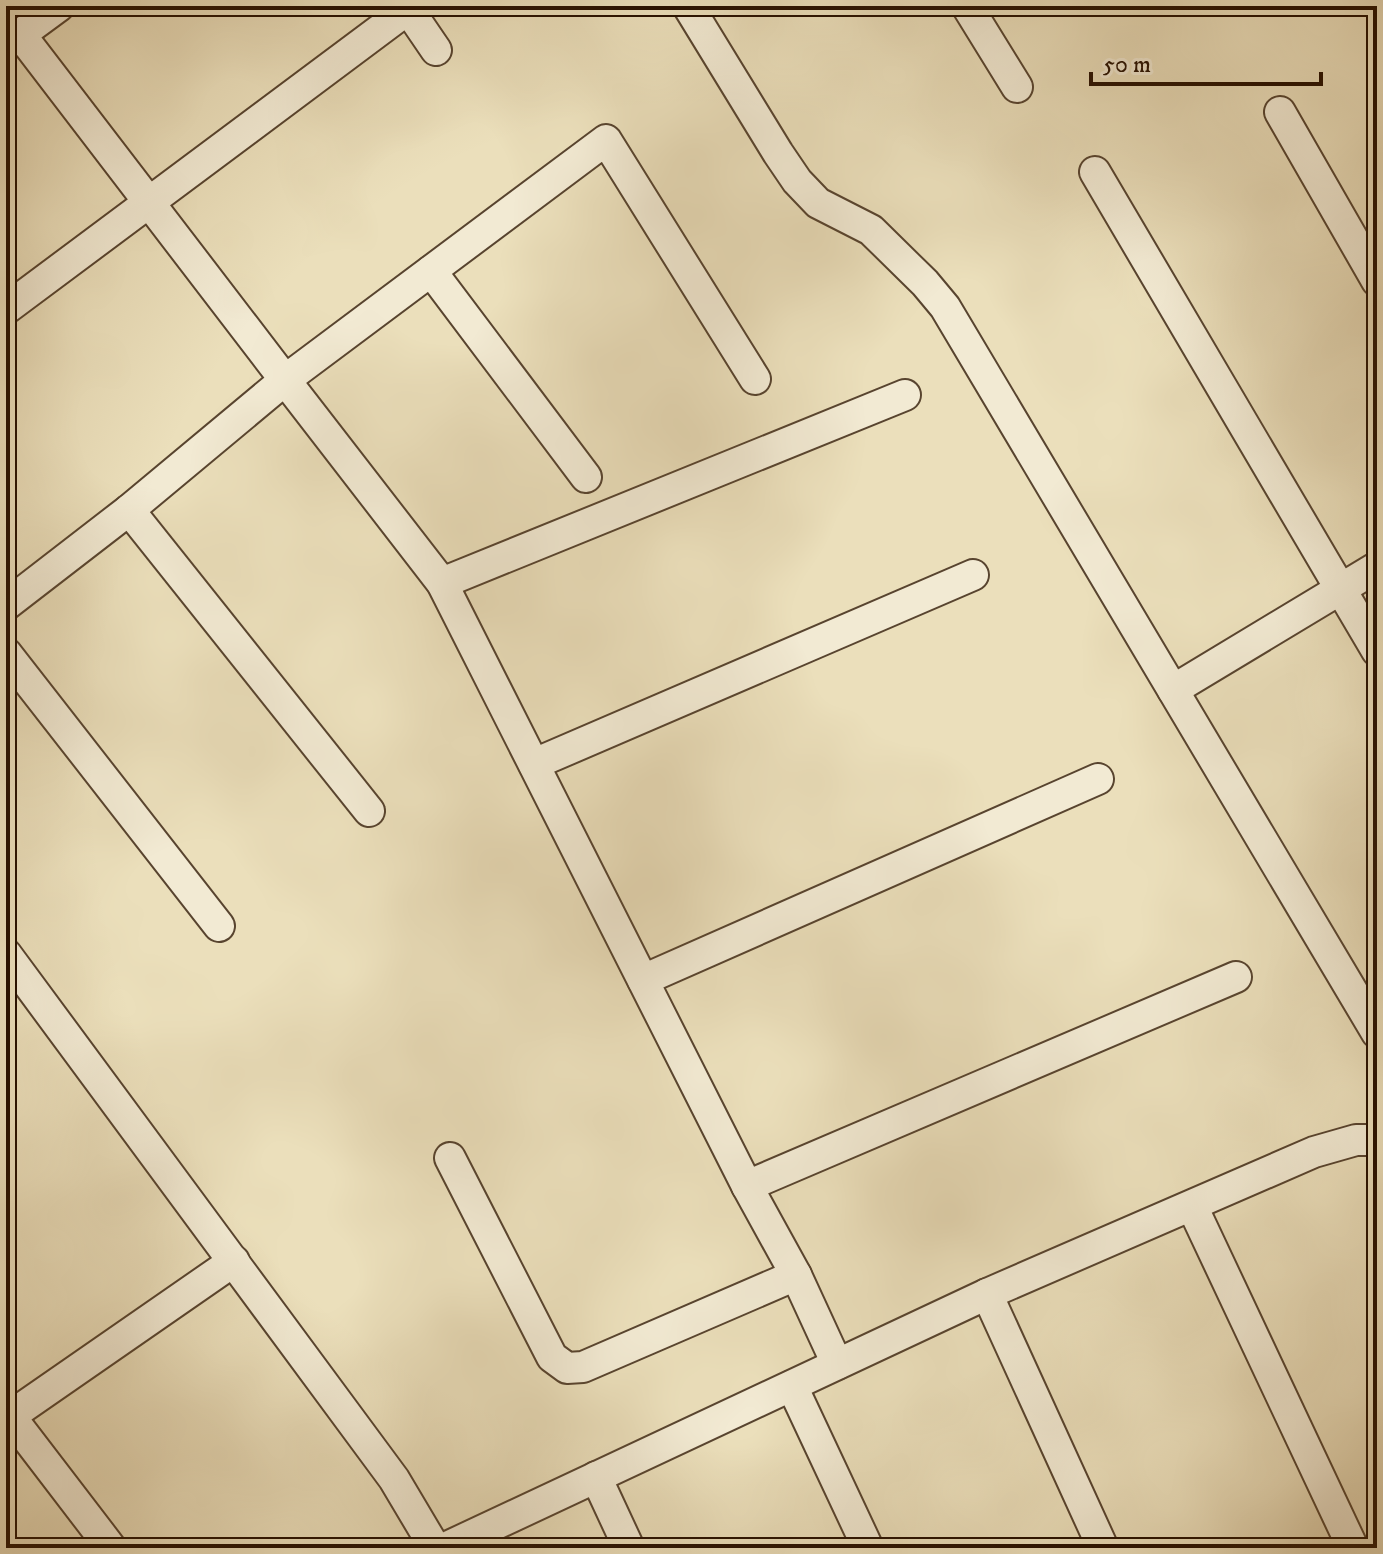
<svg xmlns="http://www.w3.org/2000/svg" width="1383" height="1554" viewBox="0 0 1383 1554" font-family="'IM FELL DW Pica',serif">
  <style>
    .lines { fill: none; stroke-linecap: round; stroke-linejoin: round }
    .minor-casing { stroke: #58442f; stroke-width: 34 }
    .minor { stroke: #f2ead3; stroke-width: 30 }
  </style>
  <rect width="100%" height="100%" fill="#ebdfbb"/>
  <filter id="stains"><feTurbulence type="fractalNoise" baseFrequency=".0025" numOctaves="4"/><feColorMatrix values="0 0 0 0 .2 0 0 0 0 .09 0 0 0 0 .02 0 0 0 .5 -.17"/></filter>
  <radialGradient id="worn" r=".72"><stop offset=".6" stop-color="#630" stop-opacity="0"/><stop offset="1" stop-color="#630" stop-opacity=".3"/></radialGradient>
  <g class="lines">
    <defs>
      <g id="minor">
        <path d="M406,6L436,50"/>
        <path d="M688,6L778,153L797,181L818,203L871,230L925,283L945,307L1377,1033"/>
        <path d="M967,6L1017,87"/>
        <path d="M20,34L285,380L442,583L747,1186L796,1275L837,1364"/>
        <path d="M6,45L59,6"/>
        <path d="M1280,112L1377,281"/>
        <path d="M1095,172L1377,651"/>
        <path d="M431,271L586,477"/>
        <path d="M6,309L408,9"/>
        <path d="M129,510L369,811"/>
        <path d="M442,583L905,395"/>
        <path d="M6,605L129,510L285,380L606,140L755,379"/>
        <path d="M6,653L219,926"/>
        <path d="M1173,690L1377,567"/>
        <path d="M534,764L973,575"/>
        <path d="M6,954L394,1479L435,1548"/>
        <path d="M643,980L1098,779"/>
        <path d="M450,1158L552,1357L567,1368L583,1367L796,1275"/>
        <path d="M747,1186L1236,977"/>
        <path d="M1192,1206L1353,1548"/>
        <path d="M987,1294L1103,1548"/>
        <path d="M792,1386L868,1548"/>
        <path d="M10,1416L111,1548"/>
        <path d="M6,1419L234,1261"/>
        <path d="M596,1477L629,1548"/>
        <path d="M445,1548L987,1294L1314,1152L1356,1140H1377"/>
      </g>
    </defs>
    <use href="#minor" class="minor-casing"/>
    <use href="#minor" class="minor"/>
  </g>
  <rect width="1383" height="1554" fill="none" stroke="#ebdfbb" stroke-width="32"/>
  <rect x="8" y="8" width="1367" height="1538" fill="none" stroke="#271000" stroke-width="4"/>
  <rect x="16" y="16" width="1351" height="1522" fill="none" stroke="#271000" stroke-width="2"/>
  <path d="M1091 72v12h230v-12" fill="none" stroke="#271000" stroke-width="4"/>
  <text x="1103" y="72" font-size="24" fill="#271000" stroke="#f2ead3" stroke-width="6" paint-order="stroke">50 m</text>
  <rect width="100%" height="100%" filter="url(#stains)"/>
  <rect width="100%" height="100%" fill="url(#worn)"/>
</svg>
